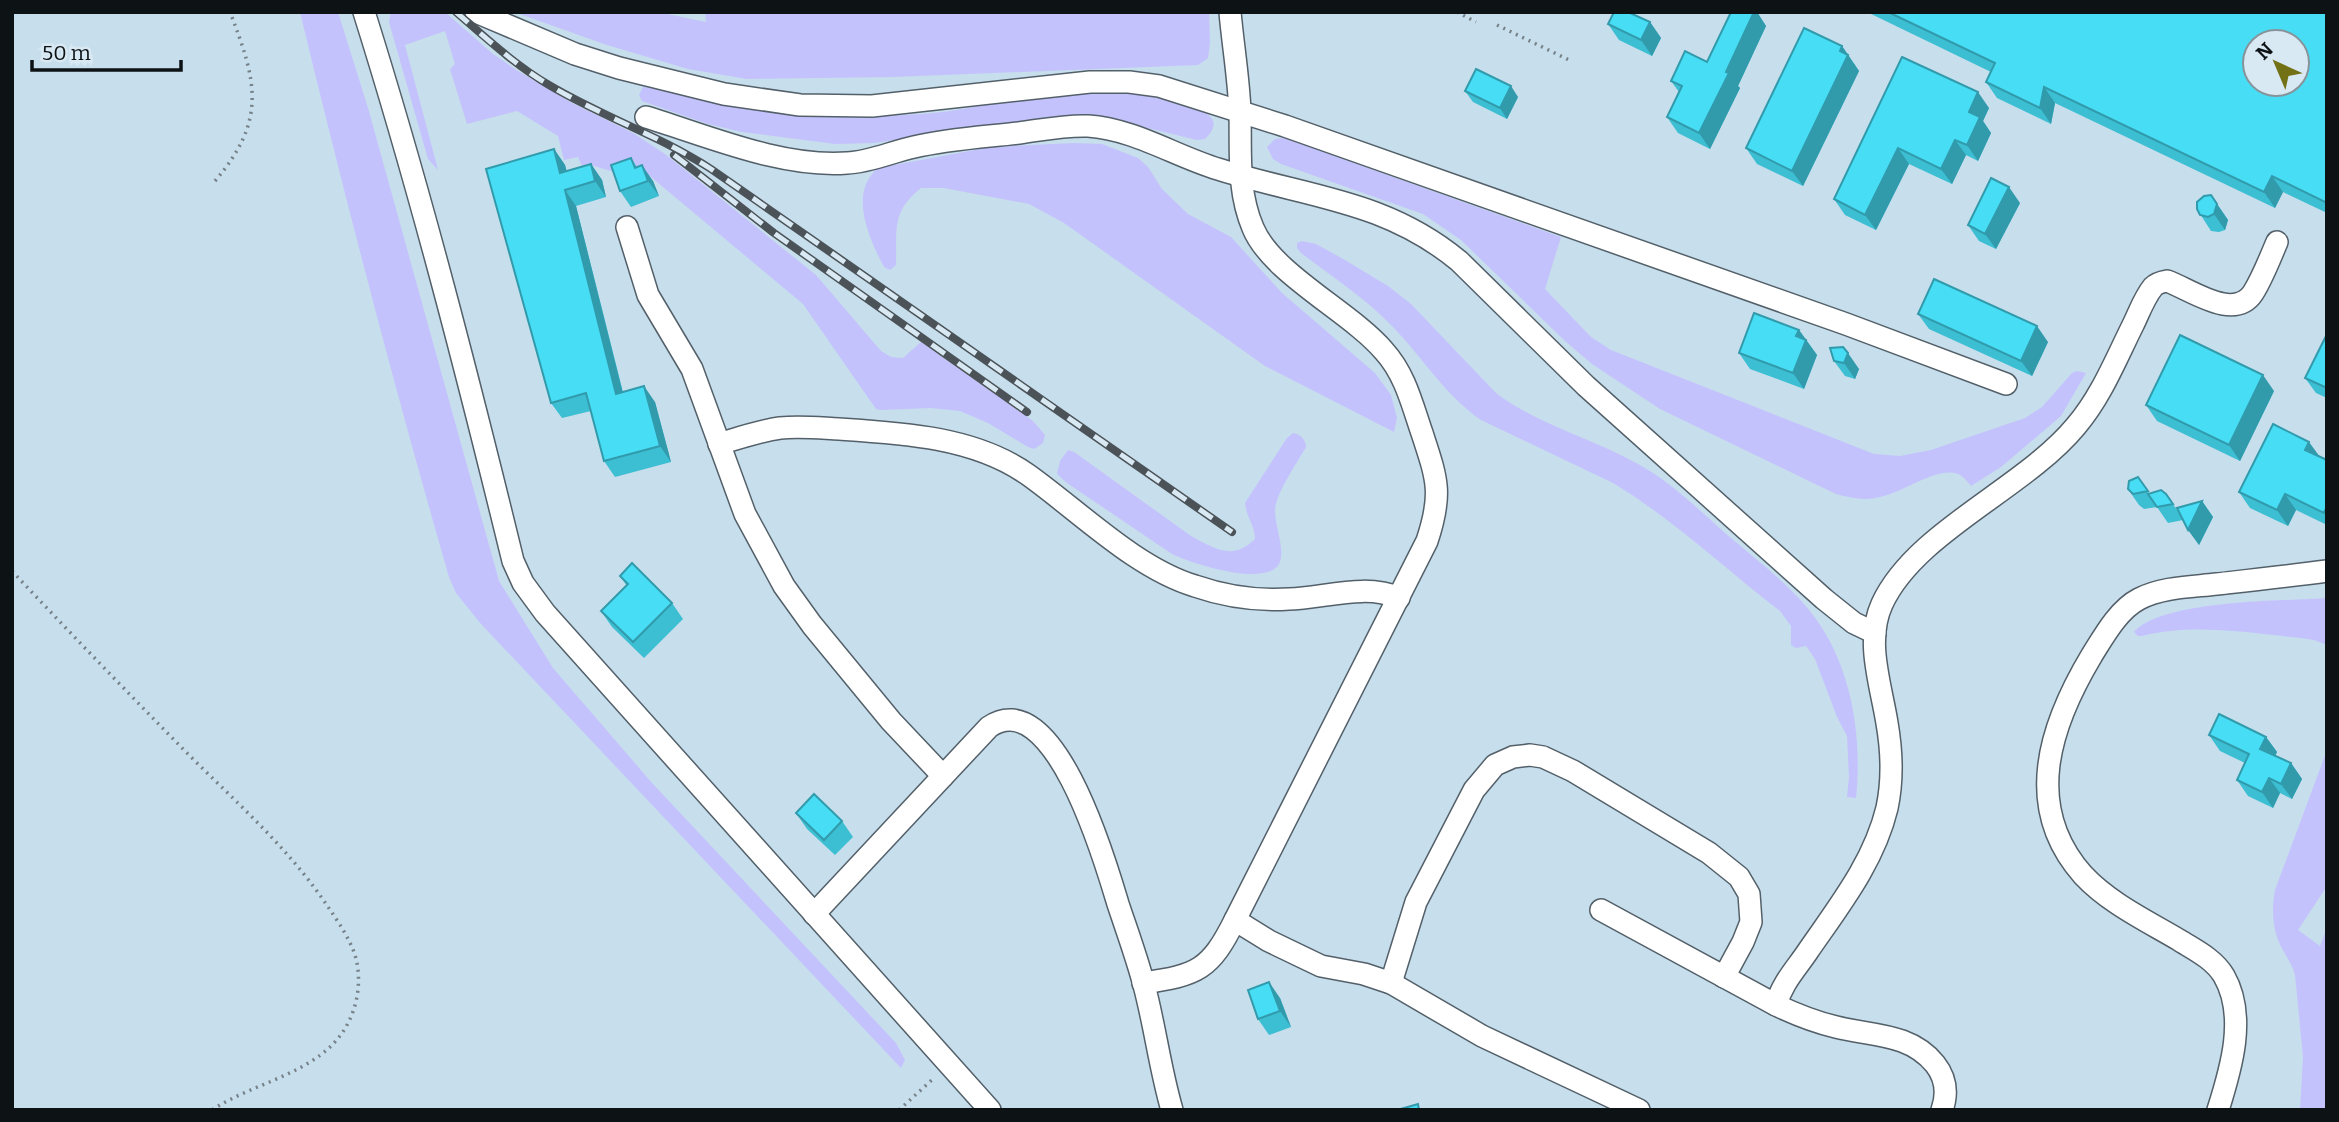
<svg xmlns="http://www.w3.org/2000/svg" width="2339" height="1122" viewBox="0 0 2339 1122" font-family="Bitter,serif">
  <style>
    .built { fill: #c7deec; fill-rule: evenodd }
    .green { fill: #c4c2fd }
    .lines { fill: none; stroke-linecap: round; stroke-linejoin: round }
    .minor-casing { stroke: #536069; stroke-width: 24 }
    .path { stroke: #768188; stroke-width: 3.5; stroke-dasharray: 2 5; stroke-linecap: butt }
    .minor { stroke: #fff; stroke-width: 21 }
    .rail-casing { stroke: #4b5358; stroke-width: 8 }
    .rail { stroke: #d9e9f3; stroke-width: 5; stroke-dasharray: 16; stroke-linecap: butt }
    .wall { fill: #3cbed3 }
    .shaded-wall { fill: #319bac }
    .building { fill: #46ddf5; stroke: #319bac; stroke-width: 2; fill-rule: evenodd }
  </style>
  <rect width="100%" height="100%" fill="#d9e9f3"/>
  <path class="built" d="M12,12H2327V1110H12ZM2255,42H2297V84H2255Z"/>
  <g class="green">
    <path d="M300,12H338L368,108L499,581L553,668L652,783L896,1043L905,1060L901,1068L481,624L456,593L449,577C395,390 346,202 300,12Z"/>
    <path d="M391,12H445L493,54L518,71L574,104L633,133L665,154L816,275L881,351L891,357L903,358L921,342L1033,421L1045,435L1043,443L1034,449L1028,447L988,423L960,411L931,408L881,410L876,409L803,304L645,172L624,175L591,165L582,166L578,157L564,160L558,136L517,111L467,124L450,69L455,64L445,31L405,45L438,170L428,159L389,22Z"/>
    <path d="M514,12H658L706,22L705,12H1209L1210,43L1208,58L1198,65L893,77L747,79L688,69L607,45Z"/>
    <path d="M643,87C667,88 692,96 716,101C757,109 796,115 838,116C874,116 913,116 950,111C1027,99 1111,76 1187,104C1204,111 1226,119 1205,139L1197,140L1098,116L1049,117L874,143L835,144L742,132L708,124L642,101L639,95Z"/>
    <path d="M1284,138L1561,237L1545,289L1591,337L1611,350L1874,454L1900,456L1931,450L2025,418L2042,407L2072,373L2077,371L2086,373L2061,416L2001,467L1971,486C1966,480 1962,474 1954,473C1933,469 1902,493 1880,497C1865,501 1852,498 1836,494L1660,409L1592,364L1565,341L1461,240L1423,214L1281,164L1273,159L1267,147L1275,139Z"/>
    <path d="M1074,143L1102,144L1138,158L1148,167L1162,189L1188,214L1231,237L1282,293L1375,373L1391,395L1397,418L1394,432L1265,366L1064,223L1029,204L944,188H921C891,212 897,230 896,265L890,270L884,267C869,238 848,193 878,168L991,147Z"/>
    <path d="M1302,241L1316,244L1345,260L1388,286L1411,304L1496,393C1538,425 1592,438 1638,464C1670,481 1698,509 1725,533C1752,556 1781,578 1804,604C1850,655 1863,732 1856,798L1847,797L1849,777L1847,736L1837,717L1815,659L1806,646L1796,648L1791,645V626L1780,611C1724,568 1673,519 1613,483L1481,420C1443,394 1420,353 1387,321C1362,296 1330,275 1301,253L1297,248V243Z"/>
    <path d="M1293,433C1301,435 1305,438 1306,447C1297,463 1276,493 1275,510C1275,526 1283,543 1281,558C1276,592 1190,563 1172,554L1067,483L1057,474L1060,461L1068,450L1074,452L1191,536C1216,549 1232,561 1255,539C1255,526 1246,516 1245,503L1287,438Z"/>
    <path d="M2327,598V645L2314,640L2301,638C2249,633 2194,623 2142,636H2138L2134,632C2162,600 2283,601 2327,598Z"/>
    <path d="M2327,750V886L2298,930L2320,946L2327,928V1094L2325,1110H2300L2303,1057L2295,975C2292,962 2283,953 2278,940C2272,924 2272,907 2275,890Z"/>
  </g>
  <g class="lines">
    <defs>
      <g id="minor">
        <path d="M364,12C421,193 468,377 513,561L523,583L545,613L990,1110"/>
        <path d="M476,12L575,54L619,68L724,94L800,105L872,106L1090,82H1129L1159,86L1285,126L1846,324L2006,384"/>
        <path d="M1230,12C1233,46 1239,80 1240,113C1241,152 1237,191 1253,228C1272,274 1351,312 1384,351C1405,374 1412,404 1422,433C1437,479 1443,493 1427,541L1235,920"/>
        <path d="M646,117C708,136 782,168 847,163C870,162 891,152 914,147C948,139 984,137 1019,133C1042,130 1064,125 1088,126C1134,129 1175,156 1218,169C1305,197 1384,199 1459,261L1586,386L1824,599L1854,623L1875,633"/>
        <path d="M627,227L648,295L692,369L745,514L784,586L812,625L891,721L943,776"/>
        <path d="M719,444C739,438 759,431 780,428C800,426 819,428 839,429C902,433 974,437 1027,474C1078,510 1135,568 1195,586C1224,596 1258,601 1289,599C1324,598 1366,583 1399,598"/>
        <path d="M1601,910L1776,1005C1782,983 1796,969 1808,951C1839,906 1874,862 1887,808C1893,780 1892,752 1887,723C1881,685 1865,641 1882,604C1915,532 2024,489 2076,426C2101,397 2116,359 2133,325C2139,313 2144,298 2153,287C2157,283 2161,282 2167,281C2190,289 2234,322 2253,293C2263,277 2270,258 2277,242"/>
        <path d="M814,914L989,727C1054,682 1106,864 1118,904C1127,931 1137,958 1144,985C1155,1026 1160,1069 1172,1110"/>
        <path d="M1143,983C1198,975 1210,970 1235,920L1269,941L1321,966L1364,974L1391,983L1482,1036L1639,1110"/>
        <path d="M1391,983L1416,902L1474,790L1495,765L1513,757L1530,755L1543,757L1573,771L1709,853L1739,877L1749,894L1751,922L1743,942L1724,977"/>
        <path d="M1776,1005C1795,1014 1815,1022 1836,1027C1872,1036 1910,1033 1935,1064C1946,1078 1948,1093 1942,1110"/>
        <path d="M2218,1110C2231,1069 2247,1016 2224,976C2214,959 2195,950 2179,940C2147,921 2109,903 2083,875C2022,806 2050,725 2092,655C2104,636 2118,610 2139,599C2162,587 2191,587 2217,584C2253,580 2290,576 2327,571"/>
      </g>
    </defs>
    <use href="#minor" class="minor-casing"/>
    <g class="path">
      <path d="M1457,12L1476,22"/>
      <path d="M1497,25L1569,60"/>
      <path d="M215,181C267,120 257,82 230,12"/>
      <path d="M12,571C70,633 129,694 188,754C235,801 286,846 324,901C335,917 347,934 354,952C362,975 359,1002 348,1023C323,1073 255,1081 212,1110"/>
      <path d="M899,1110L934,1078"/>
    </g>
    <use href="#minor" class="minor"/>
    <defs>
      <g id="rail">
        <path d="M456,12C486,38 515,65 549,85C601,116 660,136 711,169L1232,532"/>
        <path d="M674,155L774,233L1027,412"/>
      </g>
    </defs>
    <use href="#rail" class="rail-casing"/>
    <use href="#rail" class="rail"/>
  </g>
  <g class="wall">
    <path d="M1731,12H1757L1766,26L1738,86L1740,88L1710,149L1678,133L1667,117L1679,92L1671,81L1707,62Z"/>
    <path d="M1867,12H2327V213L2283,192L2275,208L2055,103L2051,124L1997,98L1986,82L1991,72Z"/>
    <path d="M1650,22L1661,38L1652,56L1619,40L1608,24Z"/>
    <path d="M1842,46L1859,71L1803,186L1757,164L1746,148Z"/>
    <path d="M1902,57L1989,108L1983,121L1991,133L1978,161L1966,155L1952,184L1909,164L1876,230L1845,215L1834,199Z"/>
    <path d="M1465,91L1518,97L1507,119L1473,102Z"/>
    <path d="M554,149L565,165L567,172L591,164L602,180L606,197L576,206L623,392L655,402L671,462L615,477L604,461L591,411L562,418L551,403Z"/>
    <path d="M631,158L637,167L653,181L659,196L631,207L620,191Z"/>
    <path d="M2211,195L2228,220L2225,230L2219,232L2211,231L2197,209Z"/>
    <path d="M2020,203L1996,249L1979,241L1968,225Z"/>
    <path d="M1918,314L2048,342L2032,376L1929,329Z"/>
    <path d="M1799,330L1817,355L1804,389L1750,369L1739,353Z"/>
    <path d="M2327,334V398L2316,393L2305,378Z"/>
    <path d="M1830,348L1859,369L1855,379L1845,376L1834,361Z"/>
    <path d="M2274,391L2240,461L2157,421L2146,405Z"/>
    <path d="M2320,457L2327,460V525L2296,510L2288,526L2250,508L2239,492Z"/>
    <path d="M2138,477L2149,493L2166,494L2182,517L2202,501L2213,517L2199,545L2183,520L2168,523L2157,507L2144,509L2139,505L2128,489Z"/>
    <path d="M620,576L672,603L683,619L644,658L612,627L601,611L627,586Z"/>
    <path d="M2209,735L2266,737L2277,752L2275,756L2291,763L2302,779L2292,799L2280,793L2273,808L2248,796L2237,780L2245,763L2220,751Z"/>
    <path d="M796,813L842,821L853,837L835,855L807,829Z"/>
    <path d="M1280,998L1291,1027L1269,1035L1258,1019Z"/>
  </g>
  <g class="shaded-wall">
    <path d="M1754,12H1757L1766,26L1738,86L1740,88L1710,149L1699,133Z"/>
    <path d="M1650,22L1661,38L1652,56L1641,40Z"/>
    <path d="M1842,46L1859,71L1803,186L1792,171Z"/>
    <path d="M1511,86L1518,97L1507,119L1500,108Z"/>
    <path d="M2044,87L2055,103L2051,124L2040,108Z"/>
    <path d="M1978,92L1989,108L1983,121L1991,133L1978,161L1967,145L1969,112Z"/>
    <path d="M1955,140L1966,155L1952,184L1941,169Z"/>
    <path d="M1898,148L1909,164L1876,230L1865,215Z"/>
    <path d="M554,149L565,165L571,189L560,173Z"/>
    <path d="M591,164L602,180L606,197L595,181Z"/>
    <path d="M642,165L653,181L659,196L648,181Z"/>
    <path d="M2272,176L2283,192L2275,208L2264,192Z"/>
    <path d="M2009,187L2020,203L1996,249L1985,234Z"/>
    <path d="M565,190L576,206L627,410L616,394Z"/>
    <path d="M2217,204L2228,220L2225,230L2214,214Z"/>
    <path d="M2037,326L2048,342L2032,376L2021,361Z"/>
    <path d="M1799,330L1817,355L1804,389L1793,373L1796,336Z"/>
    <path d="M1848,353L1859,369L1855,379L1844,363Z"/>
    <path d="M2263,375L2274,391L2240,461L2229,445Z"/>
    <path d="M644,386L655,402L671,462L660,446Z"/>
    <path d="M2309,442L2320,457L2305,450Z"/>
    <path d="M2285,494L2296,510L2288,526L2277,510Z"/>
    <path d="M2202,501L2213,517L2199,545L2188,530Z"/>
    <path d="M2266,737L2277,752L2271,764L2260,749Z"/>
    <path d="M2291,763L2302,779L2292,799L2281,784Z"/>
    <path d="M2269,778L2280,793L2273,808L2262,792Z"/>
    <path d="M1269,982L1280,998L1291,1027L1280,1011Z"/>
  </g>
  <g class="building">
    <path d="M1614,12H1628L1650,22L1641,40L1608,24Z"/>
    <path d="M1731,12H1754L1726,72L1729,73L1699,133L1667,117L1682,86L1671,81L1685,51L1707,62Z"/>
    <path d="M1888,12H2327V203L2272,176L2264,192L2044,87L2040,108L1986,82L1995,63ZM2255,42H2297V84H2255Z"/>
    <path d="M1804,28L1842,46L1840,51L1848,55L1792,171L1746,148Z"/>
    <path d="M1902,57L1978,92L1969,112L1980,117L1967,145L1955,140L1941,169L1898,148L1865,215L1834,199Z"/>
    <path d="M1476,69L1511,86L1500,108L1465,91Z"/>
    <path d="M554,149L560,173L591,164L595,181L565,190L616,394L644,386L660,446L604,461L586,393L551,403L486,169Z"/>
    <path d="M631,158L635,168L642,165L648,181L620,191L611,165Z"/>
    <path d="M1991,178L2009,187L1985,234L1968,225Z"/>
    <path d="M2211,195L2217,204L2214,214L2208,217L2200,215L2197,209V202L2204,196Z"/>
    <path d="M1934,279L2037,326L2021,361L1918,314Z"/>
    <path d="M1754,313L1799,330L1796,336L1806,340L1793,373L1739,353Z"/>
    <path d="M2327,334V388L2305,378Z"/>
    <path d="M2180,335L2263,375L2229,445L2146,405Z"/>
    <path d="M1843,347L1848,353L1844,363L1834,361L1830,348Z"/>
    <path d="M2273,424L2309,442L2305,450L2327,460V506L2324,513L2285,494L2277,510L2239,492Z"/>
    <path d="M2138,477L2148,491L2133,494L2128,489L2129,481Z"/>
    <path d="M2161,490L2166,494L2173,504L2157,507L2148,494Z"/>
    <path d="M2202,501L2188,530L2177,508Z"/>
    <path d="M632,563L672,603L633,642L601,611L628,584L620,576Z"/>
    <path d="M2219,714L2266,737L2260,749L2291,763L2281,784L2269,778L2262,792L2237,780L2249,754L2209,735Z"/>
    <path d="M814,794L842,821L824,840L796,813Z"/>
    <path d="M1269,982L1280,1011L1258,1019L1248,990Z"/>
    <path d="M1418,1104L1419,1110H1397Z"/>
  </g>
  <rect width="2339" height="1122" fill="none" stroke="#0d1215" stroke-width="28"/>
  <g transform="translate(2276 63) rotate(316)"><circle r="33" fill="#d9e9f3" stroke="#87939a" stroke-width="2"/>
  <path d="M0-5L12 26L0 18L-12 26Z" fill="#727115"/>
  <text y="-10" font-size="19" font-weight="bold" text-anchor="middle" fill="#0d1215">N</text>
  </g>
  <path d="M32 60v10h149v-10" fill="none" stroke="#0d1215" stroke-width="3.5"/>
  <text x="42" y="60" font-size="21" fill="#0d1215" stroke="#d9e9f3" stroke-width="5" paint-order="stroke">50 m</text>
</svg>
